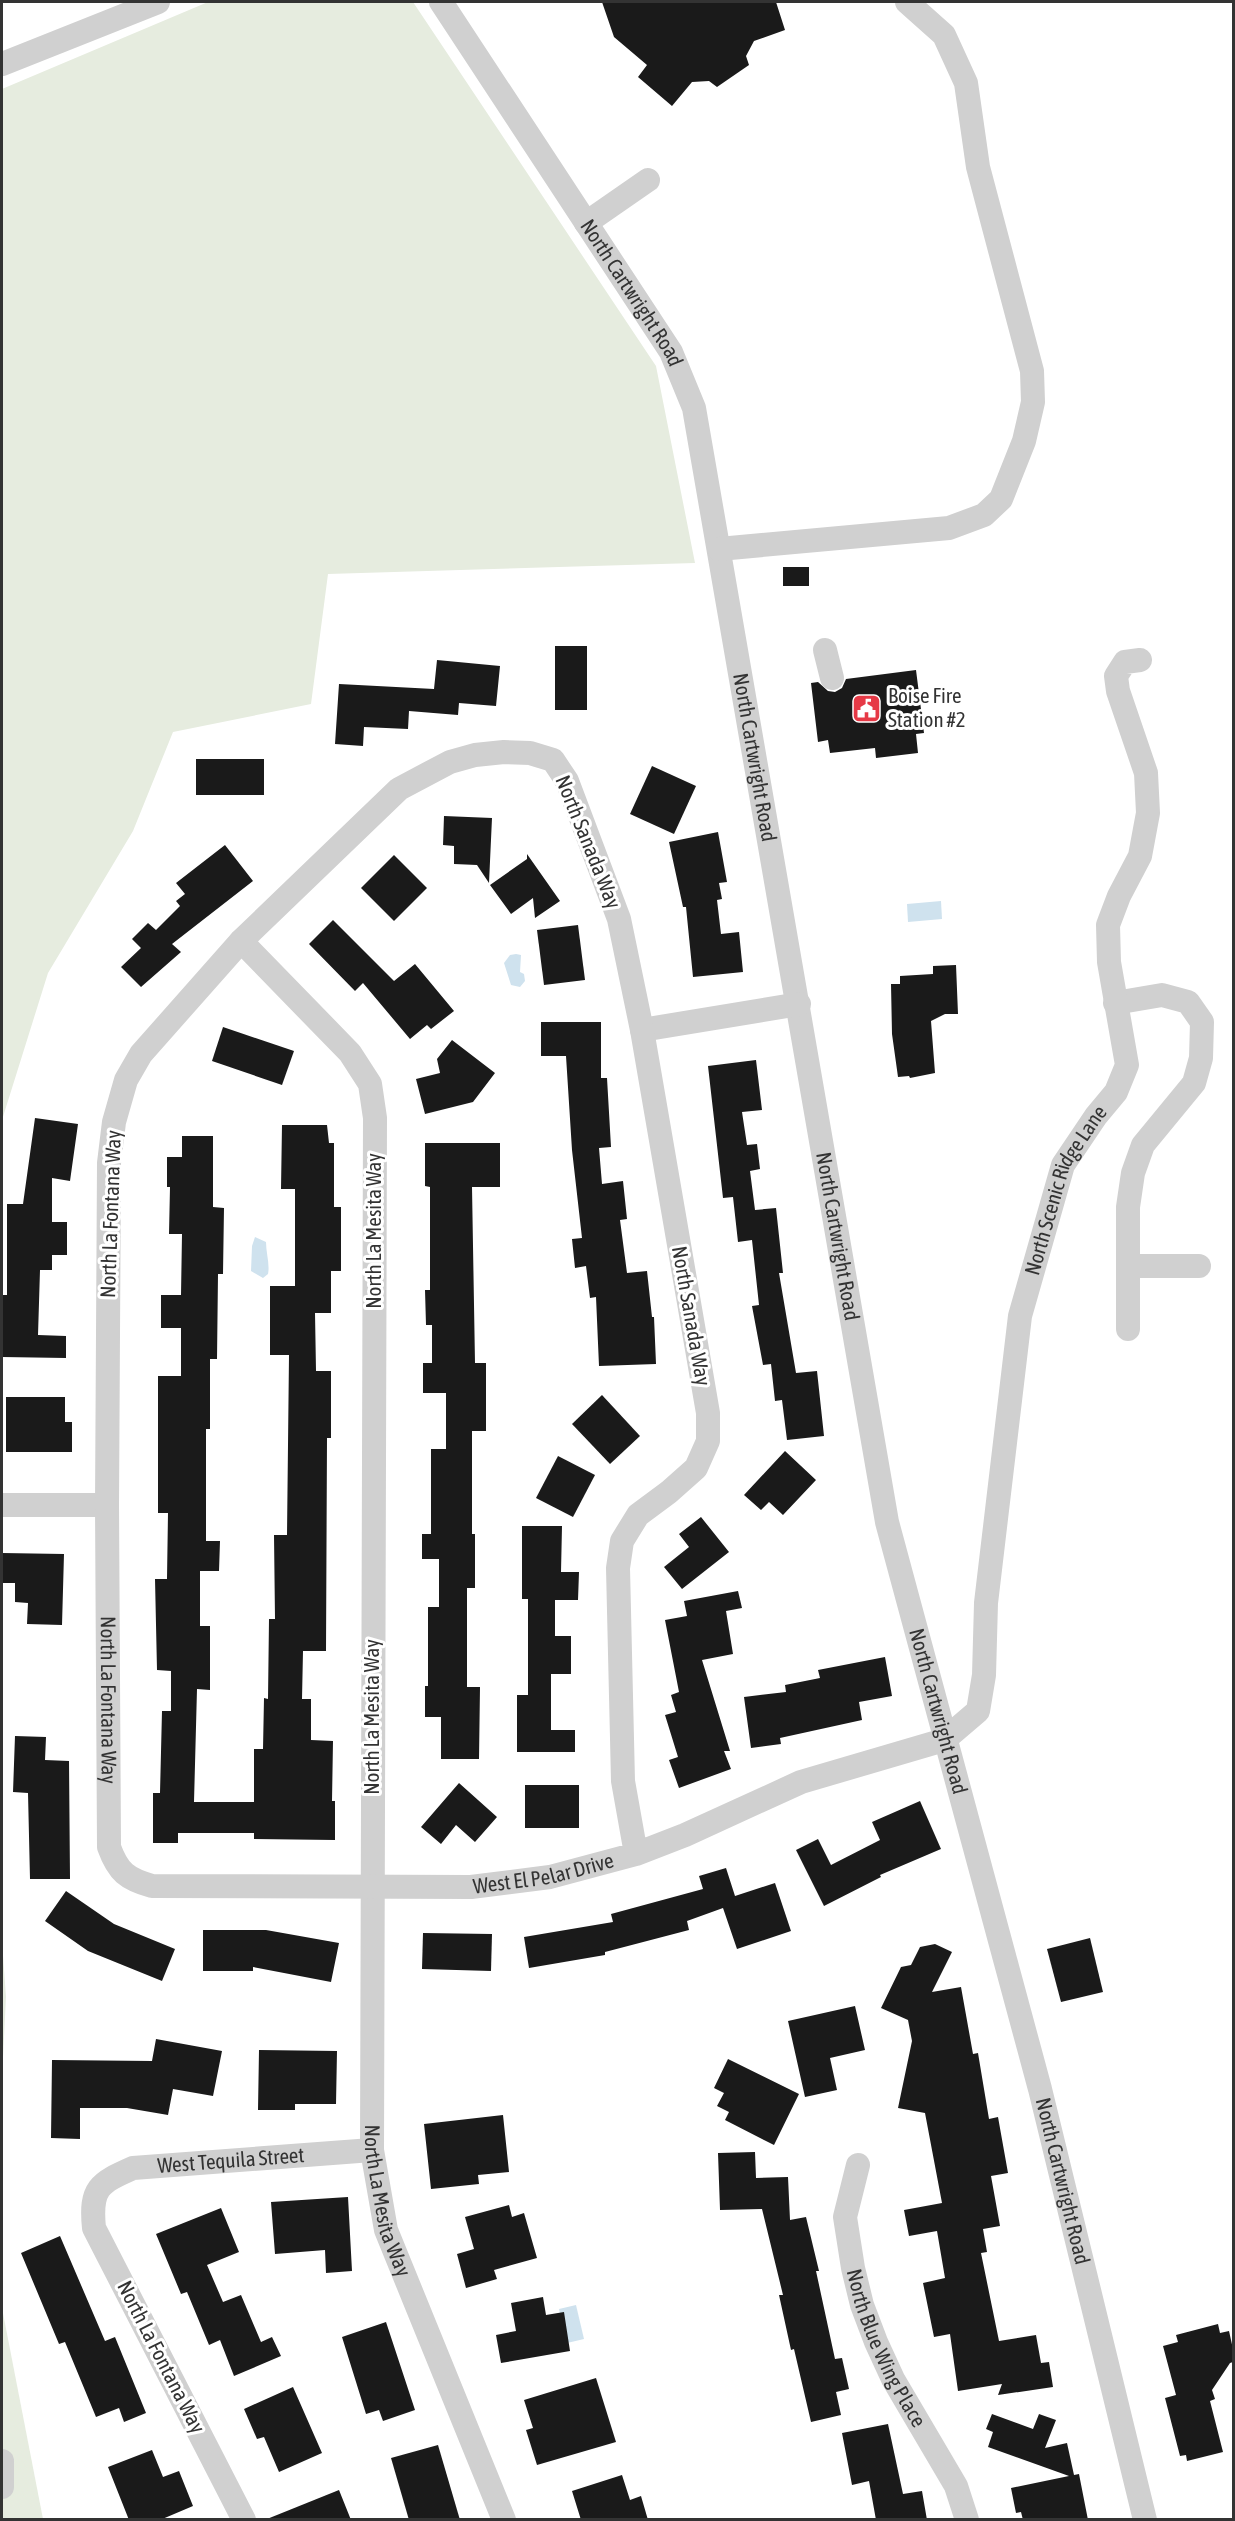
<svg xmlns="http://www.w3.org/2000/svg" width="1235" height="2521" viewBox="0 0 1235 2521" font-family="'Asap Condensed',sans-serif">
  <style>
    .green { fill: #e6ecdf }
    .water { fill: #cfe2ee }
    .building { fill: #1a1a1a }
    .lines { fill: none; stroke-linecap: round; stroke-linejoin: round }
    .minor { stroke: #d0d0d0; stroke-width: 24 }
    .labels { text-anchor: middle; stroke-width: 6; stroke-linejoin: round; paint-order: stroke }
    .street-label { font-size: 21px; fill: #333; stroke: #fff }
    .poi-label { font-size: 21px; fill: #333; stroke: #fff; text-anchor: start }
  </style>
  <rect width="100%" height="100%" fill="#fff"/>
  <g class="green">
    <path d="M208,2H413L656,366L695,563L328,574L311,704L173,732L133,831L48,973L2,1120V89Z"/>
    <path d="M2,1941L6,1997L2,2078Z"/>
    <path d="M2,2308L43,2519H2Z"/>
  </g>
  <g class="water">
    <path d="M941,901L942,919L908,922L907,904Z"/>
    <path d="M516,954L521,955L520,972L524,974L525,981L520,987L511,985L504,963L510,955Z"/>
    <path d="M255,1237L266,1242C266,1253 270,1264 268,1274L263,1278L251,1271L252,1246Z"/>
    <path d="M576,2305L584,2339L567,2343L559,2309Z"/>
  </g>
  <g class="building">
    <path d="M602,2H776L785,30L754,41L746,56L749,65L717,87L709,81L692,82L672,106L638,77L647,65L614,37Z"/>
    <rect x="783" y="567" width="26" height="19"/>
    <rect x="555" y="646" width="32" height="64"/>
    <path d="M437,660L500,666L496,706L459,703L458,715L409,711L408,729L364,727L363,746L335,744L339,684L434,689Z"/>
    <path d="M916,670L924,733L916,734L918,753L876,758L875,748L830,753L828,740L818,742L811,683L818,682L828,691L835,692L842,688L846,679Z"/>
    <rect x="196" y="759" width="68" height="36"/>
    <path d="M652,766L696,786L674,834L630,814Z"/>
    <path d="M444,816L492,818L489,883L477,865L454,864V846L443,845Z"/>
    <path d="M718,832L727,882L719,883L722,899L717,900L721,934L739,932L743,972L693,977L686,907H683L669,842Z"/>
    <path d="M225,845L253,881L172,944L181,952L141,987L121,967L141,948L132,939L148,923L156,930L180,906L176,901L185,894L176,883Z"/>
    <path d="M527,854L560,901L535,918L533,898L511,914L490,885L527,859Z"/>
    <path d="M394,855L427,888L394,921L361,888Z"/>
    <path d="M333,920L394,981L415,964L454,1011L431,1029L427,1025L410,1039L363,983L355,991L309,944Z"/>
    <path d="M578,925L585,980L544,985L537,930Z"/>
    <path d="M956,965L958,1014H945L931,1021L935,1073L910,1078L909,1076L898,1077L892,1034L891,984H900V976L933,974V966Z"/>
    <path d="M541,1022H601V1078H607L611,1147L599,1148L602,1184L623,1181L627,1219L620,1220L627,1273L647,1271L652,1317H654L656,1364L599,1366L596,1297L590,1298L586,1266L575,1268L572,1239L582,1238L572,1150L566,1056H541Z"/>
    <path d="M223,1027L294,1051L282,1085L212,1061Z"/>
    <path d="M452,1040L495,1073L473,1102L425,1114L416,1079L440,1073L437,1059Z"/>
    <path d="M756,1060L762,1110L742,1112L747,1145L757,1144L760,1169L750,1171L755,1210L776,1208L783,1273H779L796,1373L817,1371L824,1436L787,1440L782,1400L775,1401L771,1364L763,1365L752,1306L759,1305L752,1240L738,1242L733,1197L723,1198L708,1066Z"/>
    <path d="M35,1118L78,1124L70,1181L52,1178V1222H67V1255H52V1270H40L38,1335L66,1336V1358L2,1357V1295H7V1204H23Z"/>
    <path d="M282,1125H327L329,1143H334V1207H341V1271H331V1313H315L316,1371H331V1438H327L326,1651H303L302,1699H311V1740L333,1741L332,1801H335V1840L254,1839V1833H178V1843H153V1793H160L162,1711H171V1671L157,1670L155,1579H167L168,1513H158V1376H181V1328H161V1295H181L182,1234H169L170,1187H167V1157H182V1136H213V1207L224,1208L223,1274H218L217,1359H210V1429H206V1541H220L219,1571H200V1626H210V1690L197,1689L194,1802H254V1749H263L264,1698L268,1699L269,1619H275L274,1535H287L289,1355H270V1286H295V1189H281Z"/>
    <path d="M425,1143H500V1187H472L475,1363H486V1431H472V1534H475V1588H467V1687H480L479,1759H441V1717H425V1686H428V1607H439V1559H422V1534H431V1449H446V1393H423V1363H432V1325H426L425,1290H430V1187L425,1186Z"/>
    <path d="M602,1395L640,1436L610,1464L572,1424Z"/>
    <path d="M6,1397H65V1422H72V1452H6Z"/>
    <path d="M785,1451L816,1480L783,1515L769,1502L761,1510L744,1495Z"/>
    <path d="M558,1456L595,1475L573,1517L536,1498Z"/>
    <path d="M701,1517L729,1552L682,1589L664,1567L689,1547L679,1534Z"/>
    <path d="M522,1526H562L561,1572H579L578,1600H555V1636H571V1674H551V1730H575V1752H517V1695H528V1599H522Z"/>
    <path d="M2,1553L64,1554L62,1625L27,1624L28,1603L15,1602V1583H2Z"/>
    <path d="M738,1591L742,1608L726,1611L733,1654L702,1660L730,1751H724L731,1769L679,1788L669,1760L678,1757L665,1715L676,1712L671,1695L679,1692L665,1620L687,1616L684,1601Z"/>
    <path d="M885,1657L892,1696L859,1702L862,1720L780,1738L781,1744L751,1748L744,1697L786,1692L785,1685L820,1678L818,1670Z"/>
    <path d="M15,1736L46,1737L45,1760L69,1761L70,1879H30L28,1793L13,1792Z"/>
    <path d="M459,1783L497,1817L475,1842L456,1825L441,1844L421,1827Z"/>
    <rect x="525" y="1785" width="54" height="43"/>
    <path d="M920,1801L941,1849L880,1875L881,1877L824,1906L796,1850L818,1839L831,1865L880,1840L872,1822Z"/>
    <path d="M726,1868L735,1896L775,1883L791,1931L737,1949L723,1908L687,1921L689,1930L605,1952V1955L529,1968L524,1937L613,1922L611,1914L703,1889L699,1876Z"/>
    <path d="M66,1891L114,1924L175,1949L162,1981L88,1951L45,1921Z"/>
    <path d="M203,1930H266L339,1943L331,1982L253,1967V1971H203Z"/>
    <path d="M423,1933L492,1934L491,1971L422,1969Z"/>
    <path d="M1090,1938L1103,1992L1061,2002L1047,1949Z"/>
    <path d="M935,1944L952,1952L932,1992L961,1987L973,2054L978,2053L989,2119L998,2117L1008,2173L991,2176L1000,2226L983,2229L987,2252L981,2253L999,2341L1036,2335L1041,2363L1049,2362L1053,2387L998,2395L1002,2384L958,2391L950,2334L934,2337L923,2283L945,2278L937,2231L909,2236L904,2210L942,2203L925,2113L898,2108L912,2041L908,2020L881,2008L901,1967L911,1965L920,1947Z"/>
    <path d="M855,2006L865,2050L830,2058L837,2090L805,2097L788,2021Z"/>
    <path d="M156,2039L222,2051L213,2096L173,2089L168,2115L127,2108H80V2139L51,2138L52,2060L152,2061Z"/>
    <path d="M259,2050L337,2051L336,2104H295V2110H258Z"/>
    <path d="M728,2059L799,2094L774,2145L725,2120L729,2112L717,2106L724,2093L714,2088Z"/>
    <path d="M503,2115L509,2172L478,2175L479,2184L431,2189L424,2124Z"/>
    <path d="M755,2152L756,2178L788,2177L790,2220L806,2217L819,2271H816L835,2359L842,2358L849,2389L836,2392L841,2415L811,2422L794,2349L791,2350L779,2295H783L762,2209L720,2210L718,2153Z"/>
    <path d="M348,2197L352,2271L326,2273L325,2250L275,2254L271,2202Z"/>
    <path d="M509,2205L512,2217L524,2213L537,2258L494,2270L497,2279L466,2288L457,2254L474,2249L465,2217Z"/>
    <path d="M221,2208L239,2252L207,2265L223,2302L241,2295L261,2342L272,2337L281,2356L234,2376L220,2340L209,2345L187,2292L181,2294L156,2234Z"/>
    <path d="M60,2236L105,2341L115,2337L146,2413L124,2422L119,2408L96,2417L65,2342L59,2344L21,2253Z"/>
    <path d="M543,2297L546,2315L564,2312L570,2351L501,2363L496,2335L516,2331L511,2303Z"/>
    <path d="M386,2322L415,2410L383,2421L379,2410L366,2414L342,2337Z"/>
    <path d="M1218,2324L1220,2333L1229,2331L1233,2349V2362L1230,2363L1212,2390L1215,2399L1210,2401L1223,2452L1187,2461L1186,2455L1180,2456L1165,2398L1176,2395L1163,2346L1178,2342L1176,2335Z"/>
    <path d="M596,2378L616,2442L537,2465L526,2430L533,2428L524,2400Z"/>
    <path d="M293,2387L322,2453L279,2472L264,2437L257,2439L244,2409Z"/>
    <path d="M992,2414L1033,2429L1039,2414L1056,2420L1045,2448L1067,2443L1074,2475L1079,2474L1088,2520H1023L1021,2512L1016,2513L1011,2488L1069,2476L988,2447L993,2432L986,2429Z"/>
    <path d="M888,2424L903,2494L922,2491L927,2520H876L869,2481L852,2485L842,2433Z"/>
    <path d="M438,2445L460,2520H409L391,2458Z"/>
    <path d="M152,2450L163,2477L179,2471L193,2506L160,2520H129L108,2467Z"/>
    <path d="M622,2475L630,2500L641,2496L648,2520H581L572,2491Z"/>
    <path d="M339,2490L351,2520H267V2519Z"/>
  </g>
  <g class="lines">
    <g class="minor">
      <path id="s1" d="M441,2L671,352L694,408L887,1522L1040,2089L1145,2520"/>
      <path d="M2,64L158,2"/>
      <path d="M586,223L648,180"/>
      <path d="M719,549L949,528L984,515L1001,499L1024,441L1033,402L1032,371L978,167L966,83L944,35L907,2"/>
      <path d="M825,650L832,678"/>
      <path id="s2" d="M241,941L350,1053L370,1084L375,1118L372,2150L386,2230L504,2520"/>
      <path d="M1115,1003L1162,995L1188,1002L1202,1022L1201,1058L1194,1083L1143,1145L1133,1173L1128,1207V1329"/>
      <path d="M642,1030L799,1004"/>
      <path d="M1128,1266H1199"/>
      <path d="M2,1505H107"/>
      <path id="s3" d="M636,1854L623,1781L618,1568L622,1541L638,1515L669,1492L696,1468L708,1441V1413L642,1030L619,919L567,781L553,760L530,753L504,752L475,755L450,762L399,789L241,941L141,1054L126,1080L114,1122L109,1163L107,1505L109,1847C118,1872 127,1879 152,1886L471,1887L550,1877L636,1854L685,1835L801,1782L944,1740L978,1711L984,1675L986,1603L1020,1316L1063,1165L1096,1116L1116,1092L1127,1065L1109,962L1108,925L1119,896L1140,856L1148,813L1146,773L1118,691L1116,676L1125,662L1140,660"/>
      <path id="s4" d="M858,2165L845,2217L853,2268L862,2305L876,2342L893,2379L956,2486L967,2520"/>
      <path d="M2,2461V2487"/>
      <path id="s5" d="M244,2520L94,2228C90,2188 99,2183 133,2168L372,2150"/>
    </g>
  </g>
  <defs>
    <symbol id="civic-square" viewBox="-11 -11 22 22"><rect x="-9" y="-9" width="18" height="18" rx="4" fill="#e63946" stroke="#fff"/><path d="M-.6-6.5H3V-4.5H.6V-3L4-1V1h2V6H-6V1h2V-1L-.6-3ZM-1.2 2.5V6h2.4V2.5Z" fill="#fff"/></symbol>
  </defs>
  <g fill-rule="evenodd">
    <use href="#civic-square" x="850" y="692" width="33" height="33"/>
  </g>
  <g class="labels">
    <g class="street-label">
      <text dy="7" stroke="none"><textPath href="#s1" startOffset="348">North Cartwright Road</textPath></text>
      <text dy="7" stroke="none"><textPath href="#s1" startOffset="834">North Cartwright Road</textPath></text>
      <text transform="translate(588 842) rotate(68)" y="7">North Sanada Way</text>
      <text dy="7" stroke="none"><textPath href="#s3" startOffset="3939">North Scenic Ridge Lane</textPath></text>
      <text transform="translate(111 1214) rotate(-88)" y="7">North La Fontana Way</text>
      <text transform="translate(374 1231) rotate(-90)" y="7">North La Mesita Way</text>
      <text dy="7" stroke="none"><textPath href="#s1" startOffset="1320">North Cartwright Road</textPath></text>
      <text transform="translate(691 1316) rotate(80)" y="7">North Sanada Way</text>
      <text dy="7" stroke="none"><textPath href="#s3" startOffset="2337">North La Fontana Way</textPath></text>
      <text dy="7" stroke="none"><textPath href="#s1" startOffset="1806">North Cartwright Road</textPath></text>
      <text transform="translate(372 1717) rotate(-90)" y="7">North La Mesita Way</text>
      <text dy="7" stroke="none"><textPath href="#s3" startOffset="2938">West El Pelar Drive</textPath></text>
      <text dy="7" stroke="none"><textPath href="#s5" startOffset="507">West Tequila Street</textPath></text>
      <text dy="7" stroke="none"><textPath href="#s1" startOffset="2292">North Cartwright Road</textPath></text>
      <text dy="7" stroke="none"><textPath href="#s2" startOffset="1312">North La Mesita Way</textPath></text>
      <text dy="7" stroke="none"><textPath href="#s4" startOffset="192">North Blue Wing Place</textPath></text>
      <text transform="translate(161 2357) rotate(63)" y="7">North La Fontana Way</text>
    </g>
    <g class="poi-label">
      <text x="888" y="703">Boise Fire<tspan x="888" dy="24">Station #2</tspan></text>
    </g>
  </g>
  <rect width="1235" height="2521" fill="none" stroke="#333333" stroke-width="6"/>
</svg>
